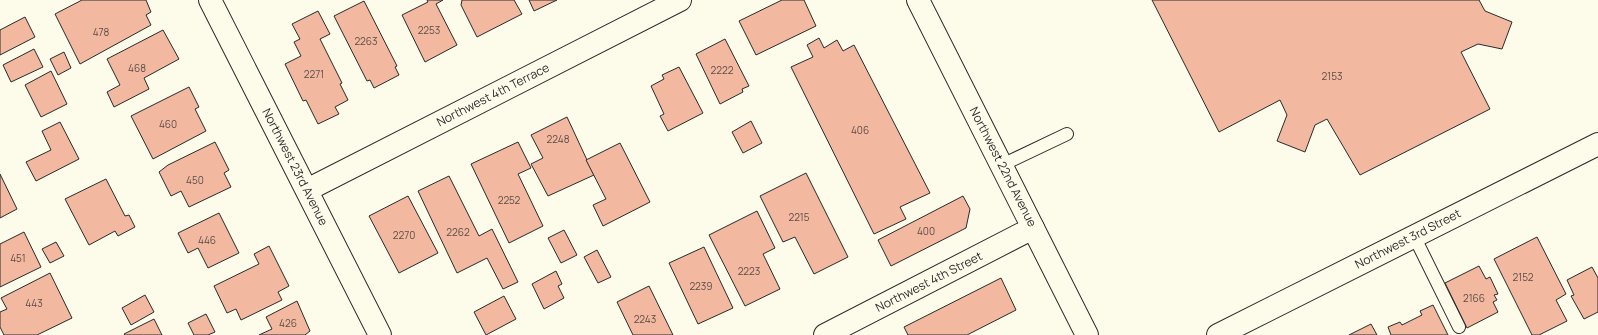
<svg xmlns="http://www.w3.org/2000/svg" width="1598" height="335" viewBox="0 0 1598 335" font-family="Manrope,sans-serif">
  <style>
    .building { fill: #f2b8a0; stroke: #2b2b2b }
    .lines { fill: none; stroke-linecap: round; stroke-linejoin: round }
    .lane-casing { stroke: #2b2b2b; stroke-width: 14 }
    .street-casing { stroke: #2b2b2b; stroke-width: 24 }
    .secondary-casing { stroke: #2b2b2b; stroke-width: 24 }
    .lane { stroke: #fdfbea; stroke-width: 12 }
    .street { stroke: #fdfbea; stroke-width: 22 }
    .secondary { stroke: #fdfbea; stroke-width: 22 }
    .labels { text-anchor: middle; stroke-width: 3; stroke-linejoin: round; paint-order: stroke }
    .number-label { font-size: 10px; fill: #5d4e48 }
    .street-label { font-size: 12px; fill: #2b2b2b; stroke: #fdfbea }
  </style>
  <rect width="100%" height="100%" fill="#fdfbea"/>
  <g class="building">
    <path d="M82,0H146L151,12L146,15L151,25L80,64L55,14Z"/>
    <path d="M427,0H443L436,4L457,45L425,62L402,15L428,2Z"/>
    <path d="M462,0H514L522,14L477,37L461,5Z"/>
    <path d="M529,0H557L534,11Z"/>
    <path d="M782,0H804L816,26L756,55L739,21Z"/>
    <path d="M1152,0H1479L1485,11L1512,22L1502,49L1478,44L1461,52L1490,109L1360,175L1327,119L1315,125L1305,152L1277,141L1287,115L1280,100L1219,132Z"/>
    <path d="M364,1L397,66L395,67L399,75L374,88L370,80L367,81L334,16Z"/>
    <path d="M318,11L330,34L320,39L342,83L340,84L348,100L335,107L339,114L318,124L306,100L303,101L285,64L301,56L294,42L300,39L292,24Z"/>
    <path d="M25,17L35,37L0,55V30Z"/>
    <path d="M163,30L179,59L144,78L149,89L114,107L107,92L120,85L107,59Z"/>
    <path d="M819,38L824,48L837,40L843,51L854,45L930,193L900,207L906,219L874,234L791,67L813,57L807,45Z"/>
    <path d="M725,39L749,86L742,89L743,92L720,104L696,54Z"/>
    <path d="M34,49L43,67L11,82L3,65Z"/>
    <path d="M64,52L71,68L58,75L50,59Z"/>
    <path d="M679,67L703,113L668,131L660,116L664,114L651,86L664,79L662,75Z"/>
    <path d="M51,71L67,104L41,117L25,85Z"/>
    <path d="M189,87L199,107L195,109L206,131L153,159L131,116Z"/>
    <path d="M567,117L594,175L548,196L531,164L543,158L531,135Z"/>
    <path d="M751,121L762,143L743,153L732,132Z"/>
    <path d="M60,122L79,159L36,181L26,162L51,150L42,131Z"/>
    <path d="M215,142L229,170L224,173L231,187L189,207L181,191L171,196L159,172L168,165Z"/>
    <path d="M518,142L531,168L518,174L543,226L509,243L471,164Z"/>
    <path d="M620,143L650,202L603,226L593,205L606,199L586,160Z"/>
    <path d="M806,173L848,257L814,274L795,237L783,242L760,196Z"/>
    <path d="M0,174L17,209L0,218Z"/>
    <path d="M449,176L479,236L492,229L518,282L503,289L487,258L457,273L418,191Z"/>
    <path d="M106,179L125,216L129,215L135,227L118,236L115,231L89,245L65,199Z"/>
    <path d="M408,196L438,253L399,273L369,216Z"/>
    <path d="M963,196L970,209L966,228L891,266L878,240Z"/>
    <path d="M757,211L775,248L763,254L780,289L745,306L709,235Z"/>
    <path d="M219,213L239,253L208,268L198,248L188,253L178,233Z"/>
    <path d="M564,230L577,255L561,263L548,238Z"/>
    <path d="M24,232L41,267L0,287V244Z"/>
    <path d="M1537,237L1566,294L1556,300L1567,321L1539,335H1532L1494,259Z"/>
    <path d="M56,242L64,256L50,263L42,249Z"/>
    <path d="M269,246L289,286L278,292L282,300L241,320L236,309L227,313L214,286L259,264L254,254Z"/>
    <path d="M704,247L733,308L698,324L669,263Z"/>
    <path d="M597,250L611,277L598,283L584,257Z"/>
    <path d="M1479,266L1486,279L1490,277L1498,294L1494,295L1497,300L1493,302L1498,312L1467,328L1445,283Z"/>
    <path d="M1592,267L1598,278V312L1584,319L1571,296L1574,295L1567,280Z"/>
    <path d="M556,271L562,284L558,286L564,298L544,309L532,284Z"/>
    <path d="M50,273L72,318L37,335H4L0,327V312L7,309L1,298Z"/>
    <path d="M1001,278L1016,310L967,335H908L904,327Z"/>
    <path d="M649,286L673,335H633L617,302Z"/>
    <path d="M145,295L154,312L131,325L122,308Z"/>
    <path d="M504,296L516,319L486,335L474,312Z"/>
    <path d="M297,301L310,331L305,335H259L272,329L266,317Z"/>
    <path d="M1433,305L1448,335H1391L1388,327L1400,322L1402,325L1422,315L1420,311Z"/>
    <path d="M206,314L215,332L208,335H194L188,323Z"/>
    <path d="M154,319L162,335H125L124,334Z"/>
    <path d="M1371,324L1377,335H1349Z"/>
  </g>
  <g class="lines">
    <defs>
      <g id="lane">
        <path d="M1002,165L1067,134"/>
        <path d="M1414,236L1459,327"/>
      </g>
      <g id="street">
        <path d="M210,0L380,335"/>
        <path d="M307,190L680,0"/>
        <path d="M825,335L1033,228"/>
        <path d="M1218,335L1598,144"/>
      </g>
      <path id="secondary" d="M918,0L1087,335"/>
    </defs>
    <use href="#lane" class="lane-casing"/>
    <use href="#street" class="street-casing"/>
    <use href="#secondary" class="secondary-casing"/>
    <use href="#lane" class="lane"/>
    <use href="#street" class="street"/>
    <use href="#secondary" class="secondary"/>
  </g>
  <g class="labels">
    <g class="number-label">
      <text x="429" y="34">2253</text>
      <text x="101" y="36">478</text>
      <text x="366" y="45">2263</text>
      <text x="137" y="72">468</text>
      <text x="722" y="74">2222</text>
      <text x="314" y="78">2271</text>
      <text x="1332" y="80">2153</text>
      <text x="168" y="128">460</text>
      <text x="860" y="134">406</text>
      <text x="558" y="143">2248</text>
      <text x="195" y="184">450</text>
      <text x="509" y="204">2252</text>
      <text x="799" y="221">2215</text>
      <text x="926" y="235">400</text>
      <text x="458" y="236">2262</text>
      <text x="404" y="239">2270</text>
      <text x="207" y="244">446</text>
      <text x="18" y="262">451</text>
      <text x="749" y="275">2223</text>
      <text x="1523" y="281">2152</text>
      <text x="701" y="290">2239</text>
      <text x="1474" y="302">2166</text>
      <text x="34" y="307">443</text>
      <text x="645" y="323">2243</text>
      <text x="288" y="327">426</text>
    </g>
    <g class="street-label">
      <text transform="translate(493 95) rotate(-27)" y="4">Northwest 4th Terrace</text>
      <text transform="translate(295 167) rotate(63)" y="4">Northwest 23rd Avenue</text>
      <text transform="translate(1003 167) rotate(63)" y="4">Northwest 22nd Avenue</text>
      <text transform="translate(1408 239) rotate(-27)" y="4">Northwest 3rd Street</text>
      <text transform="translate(929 282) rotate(-27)" y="4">Northwest 4th Street</text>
    </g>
  </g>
</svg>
